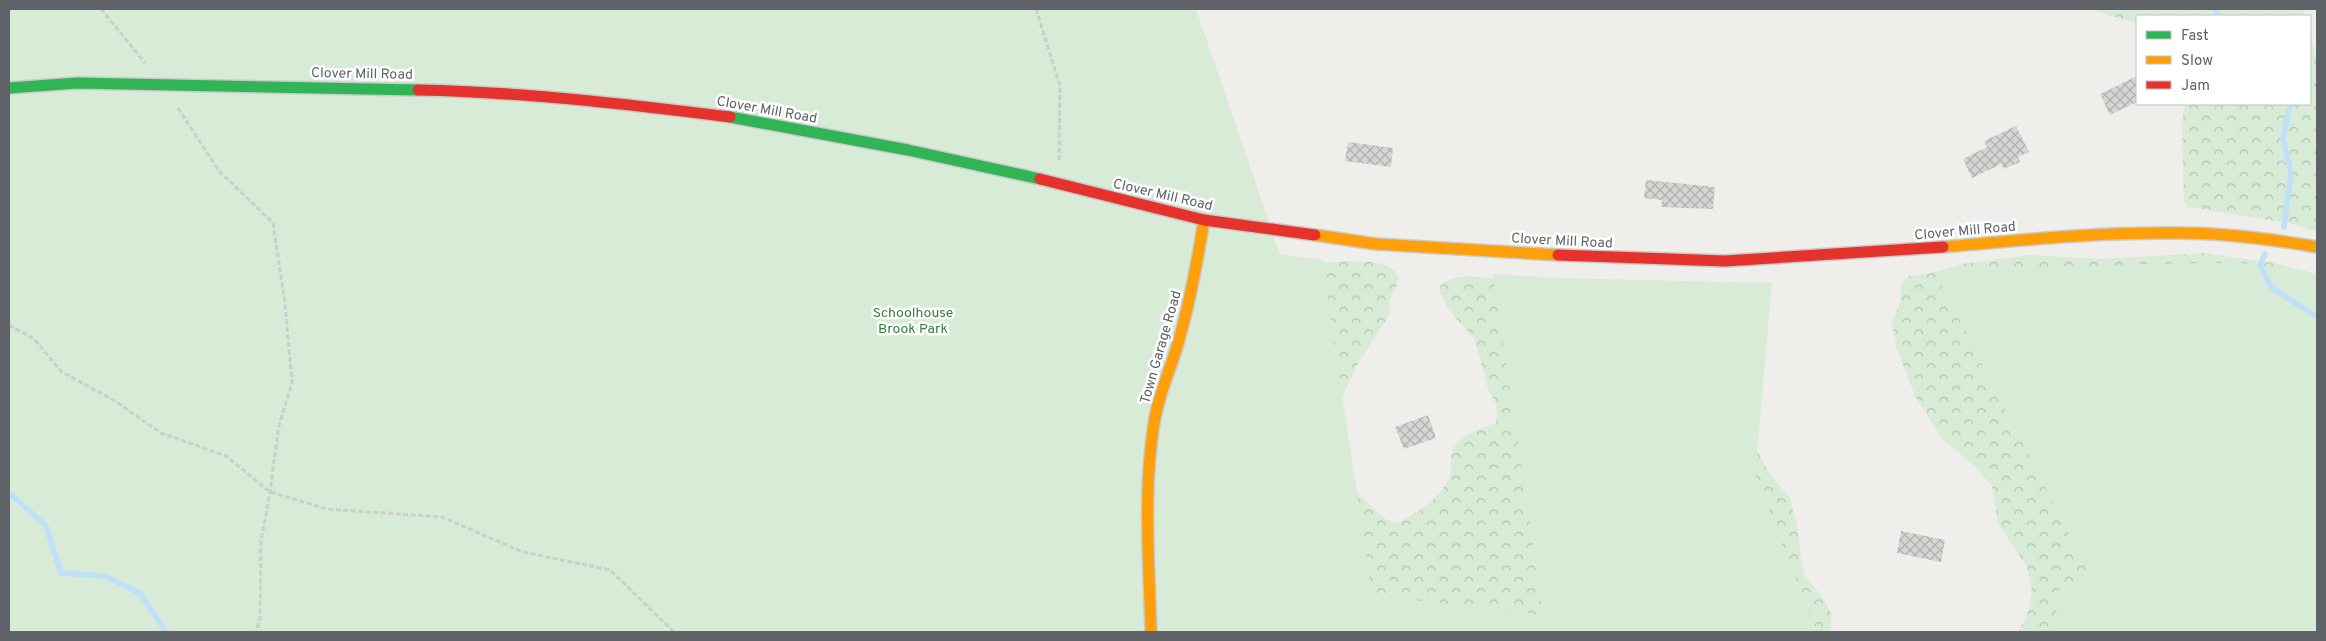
<svg xmlns="http://www.w3.org/2000/svg" width="2326" height="641" viewBox="0 0 2326 641" font-family="Overpass,sans-serif">
  <style>
    .forest { fill: url(#forest-crowns) }
    .park { fill: #d8ebd6 }
    .lines { fill: none; stroke-linecap: round; stroke-linejoin: round }
    .stream { stroke: #bfe0f9; stroke-width: 5.5 }
    .building { fill: url(#building-cross-hatch) }
    .fast-casing { stroke: #cacacb; stroke-width: 14 }
    .slow-casing { stroke: #cacacb; stroke-width: 14 }
    .jam-casing { stroke: #cacacb; stroke-width: 14 }
    .path { stroke: #cacfcc; stroke-width: 3; stroke-dasharray: 5 2.5; stroke-linecap: butt }
    .fast { stroke: #30b455; stroke-width: 11 }
    .slow { stroke: #ff9f0a; stroke-width: 11 }
    .jam { stroke: #e5322d; stroke-width: 11 }
    .labels { text-anchor: middle; stroke-width: 5; stroke-linejoin: round; paint-order: stroke }
    .street-label { font-size: 14px; fill: #5f6368; stroke: #fff }
    .park-label { font-size: 14px; fill: #348238; stroke: #fff }
  </style>
  <defs>
    <pattern id="forest-crowns" width="20" height="18" patternUnits="userSpaceOnUse" patternTransform="scale(1.25)"><rect width="20" height="18" fill="#d8ebd6"/><path d="M2 6a3 3 0 1 1 6 0M12 15a3 3 0 1 1 6 0" fill="none" stroke="#b2c2b1"/></pattern>
    <pattern id="building-cross-hatch" width="8" height="8" patternUnits="userSpaceOnUse" patternTransform="scale(1.25)"><rect width="8" height="8" fill="#d6d5d3"/><path d="M0 0l8 8M0 8l8-8" fill="none" stroke="#b1b0af"/></pattern>
  </defs>
  <rect width="100%" height="100%" fill="#efeeea"/>
  <g class="forest">
    <path d="M2087,9H2303L2304,16H2137V23Z"/>
    <path d="M2310,31L2317,63V231L2288,223L2188,207L2184,201C2184,185 2180,112 2185,104H2310Z"/>
    <path d="M2203,253L2274,263L2317,274V632H2017L2027,617L2032,592L2027,567L1998,523L1992,486L1975,466L1943,440L1916,398L1896,347L1892,321L1900,304L1901,285L1909,276L1928,274L1963,264L2029,255L2101,259Z"/>
    <path d="M1352,261C1369,262 1393,260 1399,280L1389,302L1390,314L1357,365L1340,403L1357,493L1385,519L1397,523C1417,513 1438,500 1449,479C1453,472 1450,464 1451,456C1455,436 1479,429 1496,423L1497,416L1496,404L1488,389L1475,340L1448,309L1439,291L1441,285C1460,269 1495,280 1518,283L1755,447L1767,469L1790,499L1797,525L1803,573L1826,602L1831,614V632L1559,628L1178,632L1318,263Z"/>
  </g>
  <g class="park">
    <path d="M9,9H1196L1280,254L1322,260L1372,595L1543,615L1493,274L1559,278L1772,283L1755,475L1817,632H9Z"/>
    <path d="M2208,263H2241L2317,274V632H2064L2050,595L2091,576L1936,274L2042,267Z"/>
  </g>
  <g class="lines">
    <g class="stream">
      <path d="M2216,9L2218,16"/>
      <path d="M2284,227L2291,172L2283,139L2290,104"/>
      <path d="M2265,254L2260,265L2271,287L2317,317"/>
      <path d="M9,495H12L46,526L61,573L105,576L140,593L166,632"/>
    </g>
  </g>
  <g class="building">
    <path d="M2137,76V102L2110,115L2100,94Z"/>
    <path d="M2016,126L2029,152L2018,157L2020,162L2004,169L2001,164L1972,178L1963,159L1987,147L1984,141Z"/>
    <path d="M1348,142L1393,148L1391,167L1345,161Z"/>
    <path d="M1646,180L1715,187L1713,209L1661,207L1662,200L1644,198Z"/>
    <path d="M1428,415L1436,438L1404,449L1395,427Z"/>
    <path d="M1901,531L1945,540L1941,562L1897,553Z"/>
  </g>
  <g class="lines">
    <defs>
      <g id="fast">
        <path d="M9,88L77,83L418,90"/>
        <path d="M730,117L908,150L1040,179"/>
      </g>
      <g id="slow">
        <path d="M1315,235L1376,244L1558,255"/>
        <path d="M1943,247C2021,240 2099,232 2177,233C2224,233 2271,239 2317,247"/>
        <path d="M1151,632C1149,563 1143,492 1154,423C1158,397 1168,375 1176,350C1189,308 1197,264 1204,220"/>
      </g>
      <g id="jam">
        <path d="M418,90C523,92 626,104 730,117"/>
        <path d="M1040,179L1204,220L1315,235"/>
        <path d="M1558,255L1725,261L1943,247"/>
      </g>
    </defs>
    <use href="#fast" class="fast-casing"/>
    <use href="#slow" class="slow-casing"/>
    <use href="#jam" class="jam-casing"/>
    <g class="path">
      <path d="M101,9L145,63"/>
      <path d="M1036,9L1060,86L1059,162"/>
      <path d="M178,108L219,171L273,223L285,303L292,383L279,425L270,492L261,541L260,619L256,632"/>
      <path d="M9,325L34,339L62,372L115,401L161,433L226,456L270,492L327,509L442,517L523,552L610,570L674,632"/>
    </g>
    <use href="#fast" class="fast"/>
    <use href="#slow" class="slow"/>
    <use href="#jam" class="jam"/>
  </g>
  <g class="labels">
    <g class="street-label">
      <text transform="translate(362 73) rotate(1)" y="5">Clover Mill Road</text>
      <text transform="translate(767 109) rotate(10)" y="5">Clover Mill Road</text>
      <text transform="translate(1163 194) rotate(13)" y="5">Clover Mill Road</text>
      <text transform="translate(1965 230) rotate(-5)" y="5">Clover Mill Road</text>
      <text transform="translate(1562 240) rotate(3)" y="5">Clover Mill Road</text>
      <text transform="translate(1160 347) rotate(-74)" y="5">Town Garage Road</text>
    </g>
    <g class="park-label">
      <text x="913" y="317">Schoolhouse<tspan x="913" dy="16">Brook Park</tspan></text>
    </g>
  </g>
  <rect width="2326" height="641" fill="none" stroke="#5f6368" stroke-width="20"/>
  <rect x="2136" y="15" width="175" height="90" fill="#ffffff" stroke="#bfc1c3"/>
  <rect x="2146" y="31" width="25" height="8" fill="#30b455" stroke="#bfc1c3"/>
  <text x="2181" y="40" font-size="15" fill="#5f6368">Fast</text>
  <rect x="2146" y="56" width="25" height="8" fill="#ff9f0a" stroke="#bfc1c3"/>
  <text x="2181" y="65" font-size="15" fill="#5f6368">Slow</text>
  <rect x="2146" y="81" width="25" height="8" fill="#e5322d" stroke="#bfc1c3"/>
  <text x="2181" y="90" font-size="15" fill="#5f6368">Jam</text>
</svg>
